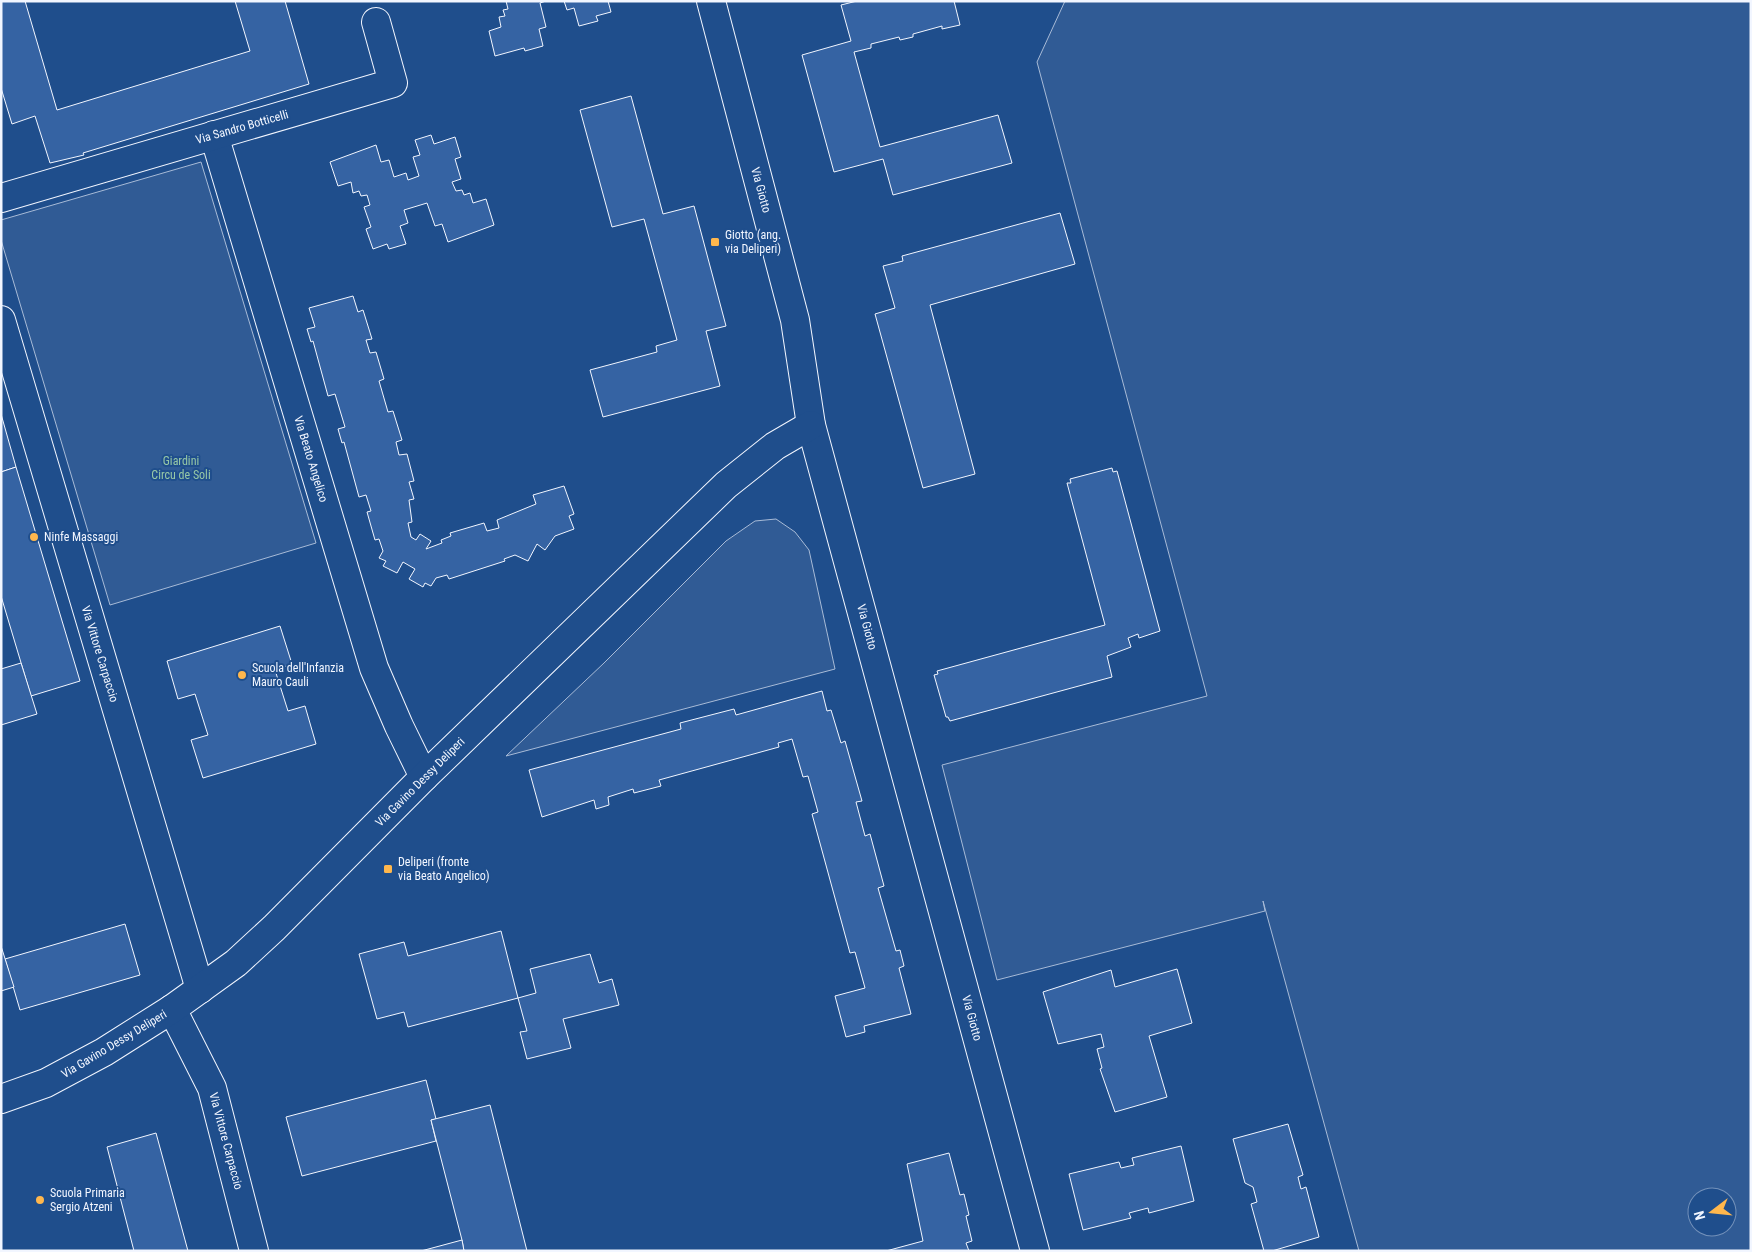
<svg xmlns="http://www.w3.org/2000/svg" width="1752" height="1252" viewBox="0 0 1752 1252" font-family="'Roboto Condensed',sans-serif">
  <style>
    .green { fill: #305b95; stroke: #a8bbd7; fill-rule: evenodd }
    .building { fill: #3563a3; stroke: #f2f6ff }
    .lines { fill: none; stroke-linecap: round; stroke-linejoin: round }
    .street-casing { stroke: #f2f6ff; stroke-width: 30 }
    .street { stroke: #1f4e8c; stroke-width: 28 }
    .poi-dot { fill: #ffb74d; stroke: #1f4e8c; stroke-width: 2 }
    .labels { text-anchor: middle; stroke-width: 4; stroke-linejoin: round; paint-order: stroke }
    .street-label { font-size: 12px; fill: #f2f6ff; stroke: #1f4e8c }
    .poi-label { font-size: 12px; fill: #f2f6ff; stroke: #1f4e8c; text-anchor: start }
    .park-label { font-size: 12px; fill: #97c8a6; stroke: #1f4e8c }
  </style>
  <rect width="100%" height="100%" fill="#1f4e8c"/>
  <g class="green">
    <path d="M1065,1H1751V1251H1359L1263,901L1265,911L997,980L942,765L1207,696L1037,62ZM1697,1197H1727V1227H1697Z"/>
    <path d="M201,162L316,543L110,605L1,240V220Z"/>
    <path d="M776,519L795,532L809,550L835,669L506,756L604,663L726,541L755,521Z"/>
  </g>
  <g class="building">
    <path d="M1,1H25L57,110L250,51L235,1H285L309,84L83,153L84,155L50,163L35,116L12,124L1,88Z"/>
    <path d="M506,1H546L540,3L546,27L539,29L543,46L525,51L524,48L495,56L489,31L501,27L499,17L505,16L503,10L508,9Z"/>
    <path d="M564,1H608L611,12L596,16L598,21L579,26L574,8L567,10Z"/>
    <path d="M857,1H954L960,25L942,29V26L913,34V37L900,40L899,37L871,44V48L854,52L880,147L998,115L1012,163L893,195L883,159L834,172L802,55L851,41L841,5Z"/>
    <path d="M631,96L663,214L694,206L726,326L706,331L720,386L603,417L590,370L657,352L656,346L677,340L644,219L612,227L580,110Z"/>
    <path d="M431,135L434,144L455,137L461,157L455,159L461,179L452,182L456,191L462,190L464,195L470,193L473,203L486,199L494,225L448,242L442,224L435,226L427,203L404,210L408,223L400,226L406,244L389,249L387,244L373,249L366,229L371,227L364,207L370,205L367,195L361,196L359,191L353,193L351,182L338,186L330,162L376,145L381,162L389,160L394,177L406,173L408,180L419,176L413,157L420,155L415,140Z"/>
    <path d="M1060,213L1075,264L930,305L975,474L923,488L875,314L895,308L883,266L903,261L902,256Z"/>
    <path d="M353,296L358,312L363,310L372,339L366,340L370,353L376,352L384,379L379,381L388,412L393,411L402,440L396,442L399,455L407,454L414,481L409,482L414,499L409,500L412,522L408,523L411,537L416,540L420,534L431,541L426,549L442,543L441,540L451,536L450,533L484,523L487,531L499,528L497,520L536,504L533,495L564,486L574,514L569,516L574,529L555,536L545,550L537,544L528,561L515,555L504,559L505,561L449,579L447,575L436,578L431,586L425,583L423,587L409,579L415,569L403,562L397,573L383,566L386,561L379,558L383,551L379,539L375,540L367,512L371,511L366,495L359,497L344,442L342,443L338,429L345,427L335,394L328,396L313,341L311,342L307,329L315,327L309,308Z"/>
    <path d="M1,414L16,467L1,472Z"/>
    <path d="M16,467L80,681L31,696L1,596V472Z"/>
    <path d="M1112,468L1113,472L1117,471L1160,631L1139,638L1138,634L1128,638L1131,647L1107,656L1112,677L950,721L948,717H946L934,675L938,674L937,671L1105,625L1067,483H1071L1070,479Z"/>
    <path d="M280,626L292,664L275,670L288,711L305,706L316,744L203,778L191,740L208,735L195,694L178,699L167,661Z"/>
    <path d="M21,663L37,714L1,725V669Z"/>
    <path d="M822,691L827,711L831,710L841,743L845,741L862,801L856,802L865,836L870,834L884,886L878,888L896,951L900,950L904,966L899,968L911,1014L864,1026L865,1032L846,1037L835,996L865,988L855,952L850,953L812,814L818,812L808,776L803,777L792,739L778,743L779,747L659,780L661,786L634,793L633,789L608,797L609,805L596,809L594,800L542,817L529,770L681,729L680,723L734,709L736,715Z"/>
    <path d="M125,924L140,975L20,1010L5,959Z"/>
    <path d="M501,931L518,998L408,1027L404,1012L377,1019L359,954L404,942L408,956Z"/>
    <path d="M1,946L14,987L1,991Z"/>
    <path d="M590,954L599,983L612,979L619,1005L563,1019L571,1048L527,1059L520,1032L527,1031L518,998L536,993L530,969Z"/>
    <path d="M1177,969L1192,1023L1149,1036L1167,1097L1115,1112L1100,1069L1102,1068L1097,1049L1104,1047L1101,1034L1058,1044L1043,992L1111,970L1115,987Z"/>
    <path d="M426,1080L436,1119L431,1120L436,1141L302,1176L286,1117Z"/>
    <path d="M490,1105L527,1251H464L462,1240L431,1120Z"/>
    <path d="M1288,1124L1303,1175L1298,1177L1301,1189L1306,1187L1319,1237L1272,1251H1264L1251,1204L1257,1202L1253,1187L1245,1183L1233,1139Z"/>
    <path d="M156,1133L188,1251H134L107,1147Z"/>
    <path d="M1181,1146L1194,1201L1149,1213L1148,1208L1129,1213L1131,1218L1083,1230L1069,1174L1119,1162L1121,1168L1134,1165L1132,1158Z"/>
    <path d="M949,1153L960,1195L964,1194L969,1215L966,1216L972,1241L966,1243L969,1251H886L923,1241L907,1164Z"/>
    <path d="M462,1240L464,1251H421Z"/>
  </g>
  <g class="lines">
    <defs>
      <g id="street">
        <path d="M711,1L795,320L811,425L1035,1251"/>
        <path d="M214,135L374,668L399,726L424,777"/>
        <path d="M1,198L393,83L376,22"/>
        <path d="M1,320L200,989"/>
        <path d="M172,1009L212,1088L254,1251"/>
        <path d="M1,1099L46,1083L104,1052L172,1009L236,963L274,928L424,777L726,485L775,446L811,425"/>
      </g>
    </defs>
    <use href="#street" class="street-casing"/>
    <use href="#street" class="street"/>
  </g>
  <g class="poi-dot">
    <rect x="710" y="237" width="10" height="10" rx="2.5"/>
    <circle cx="34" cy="537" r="5"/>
    <circle cx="242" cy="675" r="5"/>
    <rect x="383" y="864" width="10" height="10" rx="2.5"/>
    <circle cx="40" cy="1200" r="5"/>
  </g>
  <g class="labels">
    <g class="street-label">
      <text transform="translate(242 127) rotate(-16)" y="4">Via Sandro Botticelli</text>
      <text transform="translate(761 190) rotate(75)" y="4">Via Giotto</text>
      <text transform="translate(311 459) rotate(73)" y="4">Via Beato Angelico</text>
      <text transform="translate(867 627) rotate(75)" y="4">Via Giotto</text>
      <text transform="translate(100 654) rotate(73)" y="4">Via Vittore Carpaccio</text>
      <text transform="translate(420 782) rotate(-45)" y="4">Via Gavino Dessy Deliperi</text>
      <text transform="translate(972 1018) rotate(75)" y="4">Via Giotto</text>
      <text transform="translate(114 1044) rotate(-31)" y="4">Via Gavino Dessy Deliperi</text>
      <text transform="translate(226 1141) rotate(75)" y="4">Via Vittore Carpaccio</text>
    </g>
    <g class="poi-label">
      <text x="725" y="239">Giotto (ang.<tspan x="725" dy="14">via Deliperi)</tspan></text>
      <text x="44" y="541">Ninfe Massaggi</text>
      <text x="252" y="672">Scuola dell'Infanzia<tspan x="252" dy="14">Mauro Cauli</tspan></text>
      <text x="398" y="866">Deliperi (fronte<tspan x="398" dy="14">via Beato Angelico)</tspan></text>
      <text x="50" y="1197">Scuola Primaria<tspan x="50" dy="14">Sergio Atzeni</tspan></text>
    </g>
    <g class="park-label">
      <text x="181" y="465">Giardini<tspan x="181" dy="14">Circu de Soli</tspan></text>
    </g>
  </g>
  <rect width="1752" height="1252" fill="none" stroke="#f2f6ff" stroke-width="5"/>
  <g transform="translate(1712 1212) rotate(254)"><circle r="24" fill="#1f4e8c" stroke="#7391ba"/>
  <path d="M0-4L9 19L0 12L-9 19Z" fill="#ffb74d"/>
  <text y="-8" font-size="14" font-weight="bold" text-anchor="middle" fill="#f2f6ff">N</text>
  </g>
</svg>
